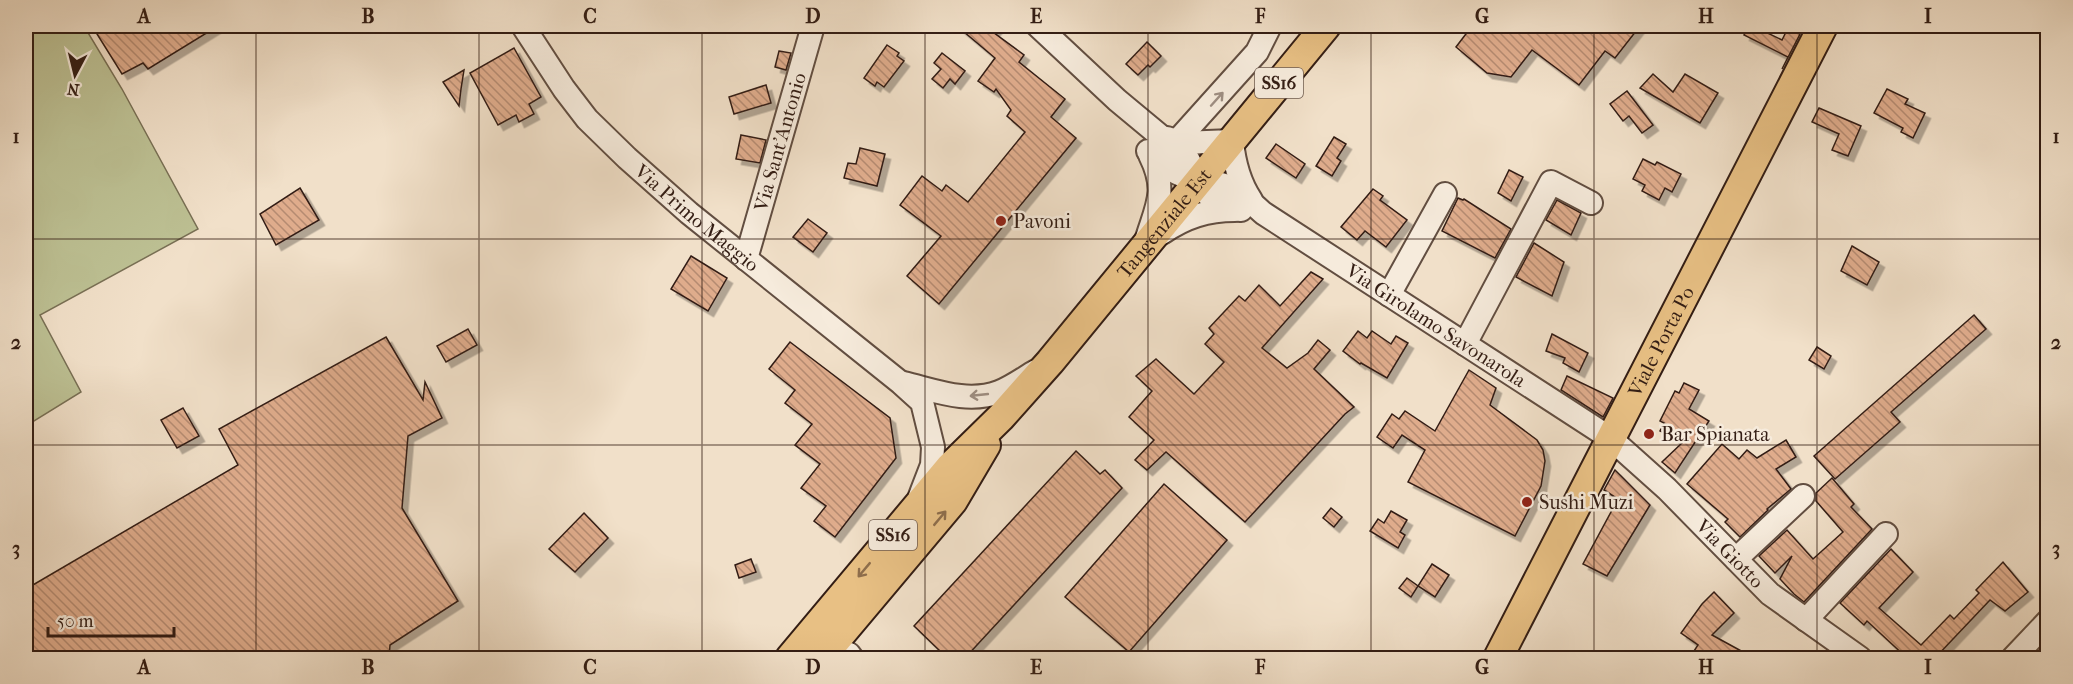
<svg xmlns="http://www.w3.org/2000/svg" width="2073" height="684" viewBox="0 0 2073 684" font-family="'IM FELL French Canon',serif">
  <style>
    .green { fill: #bdc194; stroke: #786f54; stroke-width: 1.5 }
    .building { fill: url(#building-back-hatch); stroke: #331d14; stroke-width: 1.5; filter: url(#shadow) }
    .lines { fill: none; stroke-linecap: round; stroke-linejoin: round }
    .minor-casing { stroke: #624e41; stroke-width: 26 }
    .major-casing { stroke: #331d14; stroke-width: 32 }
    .minor { stroke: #f6ebdc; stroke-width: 22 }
    .major { stroke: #e8c084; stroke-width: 28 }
    .oneway { stroke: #9e8e82 }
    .oneway2 { stroke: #8e6e4c }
    .grid { fill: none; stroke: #331d14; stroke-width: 1.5; stroke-opacity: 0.55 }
    .poi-dot { fill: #8f2418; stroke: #f6ebdc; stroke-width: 2 }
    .labels { text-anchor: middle; stroke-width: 5; stroke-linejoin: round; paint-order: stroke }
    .shield { fill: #f6ebdc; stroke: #6e5b50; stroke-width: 1.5 }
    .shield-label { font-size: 18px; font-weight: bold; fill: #331d14 }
    .street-label { font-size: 20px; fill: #331d14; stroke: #f6ebdc }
    .poi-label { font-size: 20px; fill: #331d14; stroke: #f6ebdc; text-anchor: start }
    .neatline { fill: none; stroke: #331d14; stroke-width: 2 }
    .grid-label { font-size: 20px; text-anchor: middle; font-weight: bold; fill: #331d14 }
  </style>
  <defs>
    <pattern id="building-back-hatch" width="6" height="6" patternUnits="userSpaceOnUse" patternTransform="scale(1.5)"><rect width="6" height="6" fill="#dfac8c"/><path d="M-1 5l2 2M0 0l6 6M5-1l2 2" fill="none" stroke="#b58b71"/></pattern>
    <filter id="shadow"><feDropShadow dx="5.5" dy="5.5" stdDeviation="0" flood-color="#0004"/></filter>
  </defs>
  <rect width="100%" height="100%" fill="#f1e0c9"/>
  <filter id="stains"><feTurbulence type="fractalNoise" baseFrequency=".00333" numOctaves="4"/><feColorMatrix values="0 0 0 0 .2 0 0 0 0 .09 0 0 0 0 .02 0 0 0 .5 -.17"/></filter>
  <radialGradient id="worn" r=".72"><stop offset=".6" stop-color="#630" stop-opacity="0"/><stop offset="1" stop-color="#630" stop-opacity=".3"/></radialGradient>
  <path class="green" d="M26,26H84L122,89L198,229L40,315L81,392L26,426Z"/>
  <g class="building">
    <path d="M92,26H218L148,69L143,63L122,74Z"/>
    <path d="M957,26H998L993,32L1024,55L1019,62L1065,99L1051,117L1076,138L939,304L907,276L941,236L900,205L922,176L942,191L946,185L968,202L1025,132L1007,116L1011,110L996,89L994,92L978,81L995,58Z"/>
    <path d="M1472,26H1640L1615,58L1605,51L1579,85L1532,50L1511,77L1487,73L1456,47Z"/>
    <path d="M1749,26H1753L1782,40L1788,28L1800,34L1782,69L1788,57L1744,35Z"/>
    <path d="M1147,42L1161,56L1150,67L1148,65L1138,75L1126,64Z"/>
    <path d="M887,45L899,53L897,56L904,61L884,87L877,82L875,86L864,78Z"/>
    <path d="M514,48L541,97L529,104L534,114L519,122L516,115L498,125L470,73Z"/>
    <path d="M779,51L791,53L786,70L775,67Z"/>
    <path d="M942,53L965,71L955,84L950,79L943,88L932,79L941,69L934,63Z"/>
    <path d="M464,70L461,89L459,106L443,82Z"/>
    <path d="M1653,74L1673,92L1685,74L1718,93L1700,123L1640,88Z"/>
    <path d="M766,85L771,103L734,114L729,97Z"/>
    <path d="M1887,89L1908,99L1905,104L1925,113L1913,138L1901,132L1903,128L1874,113Z"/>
    <path d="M1627,91L1653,125L1642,133L1629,116L1623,121L1610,104Z"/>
    <path d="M1819,108L1861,126L1848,156L1832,150L1839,134L1812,122Z"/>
    <path d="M741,135L766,140L760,163L736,159Z"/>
    <path d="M1334,137L1346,144L1337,158L1341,161L1332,176L1316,166Z"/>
    <path d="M1276,144L1305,164L1296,178L1266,158Z"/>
    <path d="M860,148L885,154L877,186L844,178L848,163L856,164Z"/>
    <path d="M1643,159L1655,165L1657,162L1681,174L1672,192L1665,188L1659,200L1642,191L1645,185L1633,179Z"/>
    <path d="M1509,170L1523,177L1511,201L1498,193Z"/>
    <path d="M300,188L319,220L276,245L260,214Z"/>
    <path d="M1373,189L1383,196L1380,200L1407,220L1386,247L1365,231L1357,240L1341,227Z"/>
    <path d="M1458,198L1463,200L1464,199L1511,229L1495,258L1442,231Z"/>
    <path d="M1557,200L1581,213L1571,235L1546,220Z"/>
    <path d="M808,219L827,233L813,252L793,237Z"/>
    <path d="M1534,243L1564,262L1552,296L1516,277Z"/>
    <path d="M1852,246L1879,262L1867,285L1841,271Z"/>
    <path d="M691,256L727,278L708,311L671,289Z"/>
    <path d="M1311,272L1323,279L1262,348L1287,368L1308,353L1318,340L1330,350L1314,369L1354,407L1345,414L1245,522L1166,452L1147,470L1135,460L1154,440L1129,417L1152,391L1136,376L1156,359L1194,394L1224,362L1205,344L1214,334L1209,328L1239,296L1245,301L1259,285L1280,306Z"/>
    <path d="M1974,315L1986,329L1891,412L1900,422L1835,479L1814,456Z"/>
    <path d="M468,329L477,345L446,362L437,346Z"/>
    <path d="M1358,331L1367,338L1372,331L1391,344L1396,336L1408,343L1387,378L1361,363L1360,364L1343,351Z"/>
    <path d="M1552,334L1588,353L1579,372L1563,363L1565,358L1546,351Z"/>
    <path d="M386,337L423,400L425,382L442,418L408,436L402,508L458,601L390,645L389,658H26V589L238,465L219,429Z"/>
    <path d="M790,342L890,418L896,458L835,537L814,521L826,506L801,488L820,464L795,445L812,424L785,403L795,390L769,369Z"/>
    <path d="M1817,347L1831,356L1824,369L1809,360Z"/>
    <path d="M1469,370L1496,388L1490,405L1537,440L1543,450L1545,461L1541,486L1515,536L1408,482L1425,450L1402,435L1393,448L1377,437L1392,414L1399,419L1405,411L1435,431Z"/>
    <path d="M1567,376L1613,398L1603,417L1561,390Z"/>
    <path d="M1684,383L1699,390L1689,409L1709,421L1675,473L1662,462L1683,442L1660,431L1664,423L1660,421L1675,391L1679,393Z"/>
    <path d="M183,408L199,436L177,448L161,420Z"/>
    <path d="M1786,440L1796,457L1776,469L1791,489L1767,509L1768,510L1740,537L1725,522L1728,519L1687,484L1722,444L1739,459L1747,450L1757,458Z"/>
    <path d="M1076,451L1100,474L1105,470L1122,488L965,658H933L940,651L914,626Z"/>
    <path d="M1615,470L1650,505L1607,576L1583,564L1618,499L1604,490Z"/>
    <path d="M1832,478L1854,504L1851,507L1872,529L1804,602L1794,594L1780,579L1792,556L1775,573L1759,556L1787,530L1813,559L1843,532L1816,501V493Z"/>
    <path d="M1164,484L1227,540L1129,652L1065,597Z"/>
    <path d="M1331,508L1342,517L1334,527L1323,518Z"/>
    <path d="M1391,511L1407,520L1400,532L1405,535L1398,548L1370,531L1378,519L1384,523Z"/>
    <path d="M584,513L608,538L575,572L549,549Z"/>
    <path d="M1891,549L1913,572L1879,608L1921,645L1950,615L1954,619L1979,593L1976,590L2003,562L2028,592L2005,611L1990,600L1935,658H1907L1867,621L1864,625L1840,603Z"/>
    <path d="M751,559L756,572L739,578L735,565Z"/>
    <path d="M1432,564L1449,575L1435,597L1418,586Z"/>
    <path d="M1407,578L1418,586L1411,597L1399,588Z"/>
    <path d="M1714,592L1734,613L1712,635L1754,658H1708L1694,651L1698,645L1681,633L1702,604Z"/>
  </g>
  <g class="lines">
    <defs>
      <g id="minor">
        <path id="s1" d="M523,26L564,89L587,119L627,158L689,213L901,383L922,402L933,447L932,465L920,496"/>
        <path d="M1038,26L1117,100L1188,159C1194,168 1194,173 1198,181C1206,199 1223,206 1241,210"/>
        <path d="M1167,138L1182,143L1232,141C1234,162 1239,182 1251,200"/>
        <path d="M1177,141L1257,52L1270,26"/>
        <path id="s2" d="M1148,151C1161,165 1176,175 1196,180C1205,183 1215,182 1224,185C1239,191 1251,202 1263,213L1610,438L1667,489L1770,594L1860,658"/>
        <path d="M1162,233C1185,217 1207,210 1235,210"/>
        <path d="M1146,241C1157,205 1168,191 1150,155"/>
        <path id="s3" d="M746,259L813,26"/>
        <path d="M1389,295L1445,194"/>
        <path d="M1465,344L1551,182L1591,203"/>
        <path d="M903,383C934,390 967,404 999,392C1012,387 1024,378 1036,371"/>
        <path d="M1736,559L1803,496"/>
        <path d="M1806,620L1886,534"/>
        <path d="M849,654L852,658"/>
        <path d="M2013,658L2048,621"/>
      </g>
      <g id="major">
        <path id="s4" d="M790,658L950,467L1001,417L1050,362L1326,26"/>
        <path d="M821,658L953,501L986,445"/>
        <path id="s5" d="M1498,658L1823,26"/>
      </g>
    </defs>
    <use href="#minor" class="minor-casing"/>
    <use href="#major" class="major-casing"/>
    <use href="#minor" class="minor"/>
    <use href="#major" class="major"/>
  </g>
  <defs><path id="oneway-shaft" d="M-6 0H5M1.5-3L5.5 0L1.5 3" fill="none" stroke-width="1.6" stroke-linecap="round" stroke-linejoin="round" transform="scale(1.5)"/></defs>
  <g class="oneway">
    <use href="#oneway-shaft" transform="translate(1217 99) rotate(-48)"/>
    <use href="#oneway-shaft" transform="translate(979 395) rotate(174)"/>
  </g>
  <g class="oneway2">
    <use href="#oneway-shaft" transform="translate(940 518) rotate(-50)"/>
    <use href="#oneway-shaft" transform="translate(864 570) rotate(130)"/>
  </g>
  <path class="grid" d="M256,26V658M479,26V658M702,26V658M925,26V658M1148,26V658M1371,26V658M1594,26V658M1817,26V658M26,239H2048M26,445H2048"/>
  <g class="poi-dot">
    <circle cx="1001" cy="221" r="6"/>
    <circle cx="1649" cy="434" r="6"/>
    <circle cx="1527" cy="502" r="6"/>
  </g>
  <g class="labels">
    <g class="shield">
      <rect x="1255" y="68" width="48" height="30" rx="4.5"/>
      <rect x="869" y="520" width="48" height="30" rx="4.5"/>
    </g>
    <g class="shield-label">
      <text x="1279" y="89">SS16</text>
      <text x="893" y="541">SS16</text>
    </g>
    <g class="street-label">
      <text dy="7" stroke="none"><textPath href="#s3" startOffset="122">Via Sant'Antonio</textPath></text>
      <text dy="7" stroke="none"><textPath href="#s1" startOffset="261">Via Primo Maggio</textPath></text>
      <text dy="7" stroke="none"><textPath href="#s4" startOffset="574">Tangenziale Est</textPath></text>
      <text dy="7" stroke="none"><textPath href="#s2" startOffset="340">Via Girolamo Savonarola</textPath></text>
      <text dy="7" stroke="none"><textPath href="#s5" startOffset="356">Viale Porta Po</textPath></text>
      <text dy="7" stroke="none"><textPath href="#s2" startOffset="714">Via Giotto</textPath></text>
    </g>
    <g class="poi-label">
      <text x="1013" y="228">Pavoni</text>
      <text x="1661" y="441">Bar Spianata</text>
      <text x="1539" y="509">Sushi Muzi</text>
    </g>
  </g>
  <rect width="2073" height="684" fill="none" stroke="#f1e0c9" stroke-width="66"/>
  <g transform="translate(75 75) rotate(187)" stroke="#f6ebdc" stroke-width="4.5" paint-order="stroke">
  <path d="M0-4.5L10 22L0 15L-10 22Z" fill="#331d14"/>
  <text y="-9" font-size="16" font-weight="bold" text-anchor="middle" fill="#331d14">N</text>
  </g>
  <path d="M48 627v9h126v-9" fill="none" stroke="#331d14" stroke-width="3"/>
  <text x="57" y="627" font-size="18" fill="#331d14" stroke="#f6ebdc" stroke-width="4.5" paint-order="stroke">50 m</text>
  <rect x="33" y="33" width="2007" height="618" class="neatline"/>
  <g class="grid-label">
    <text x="144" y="23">A</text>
    <text x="368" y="23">B</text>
    <text x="590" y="23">C</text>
    <text x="813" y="23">D</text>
    <text x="1036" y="23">E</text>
    <text x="1260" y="23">F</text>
    <text x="1482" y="23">G</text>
    <text x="1706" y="23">H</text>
    <text x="1928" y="23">I</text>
    <text x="16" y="143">1</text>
    <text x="2056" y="143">1</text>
    <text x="16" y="349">2</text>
    <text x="2056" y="349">2</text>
    <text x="16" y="555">3</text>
    <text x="2056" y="555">3</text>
    <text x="144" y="674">A</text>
    <text x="368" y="674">B</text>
    <text x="590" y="674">C</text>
    <text x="813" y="674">D</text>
    <text x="1036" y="674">E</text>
    <text x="1260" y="674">F</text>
    <text x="1482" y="674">G</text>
    <text x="1706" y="674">H</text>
    <text x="1928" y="674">I</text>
  </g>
  <rect width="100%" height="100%" filter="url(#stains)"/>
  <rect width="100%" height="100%" fill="url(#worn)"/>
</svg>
